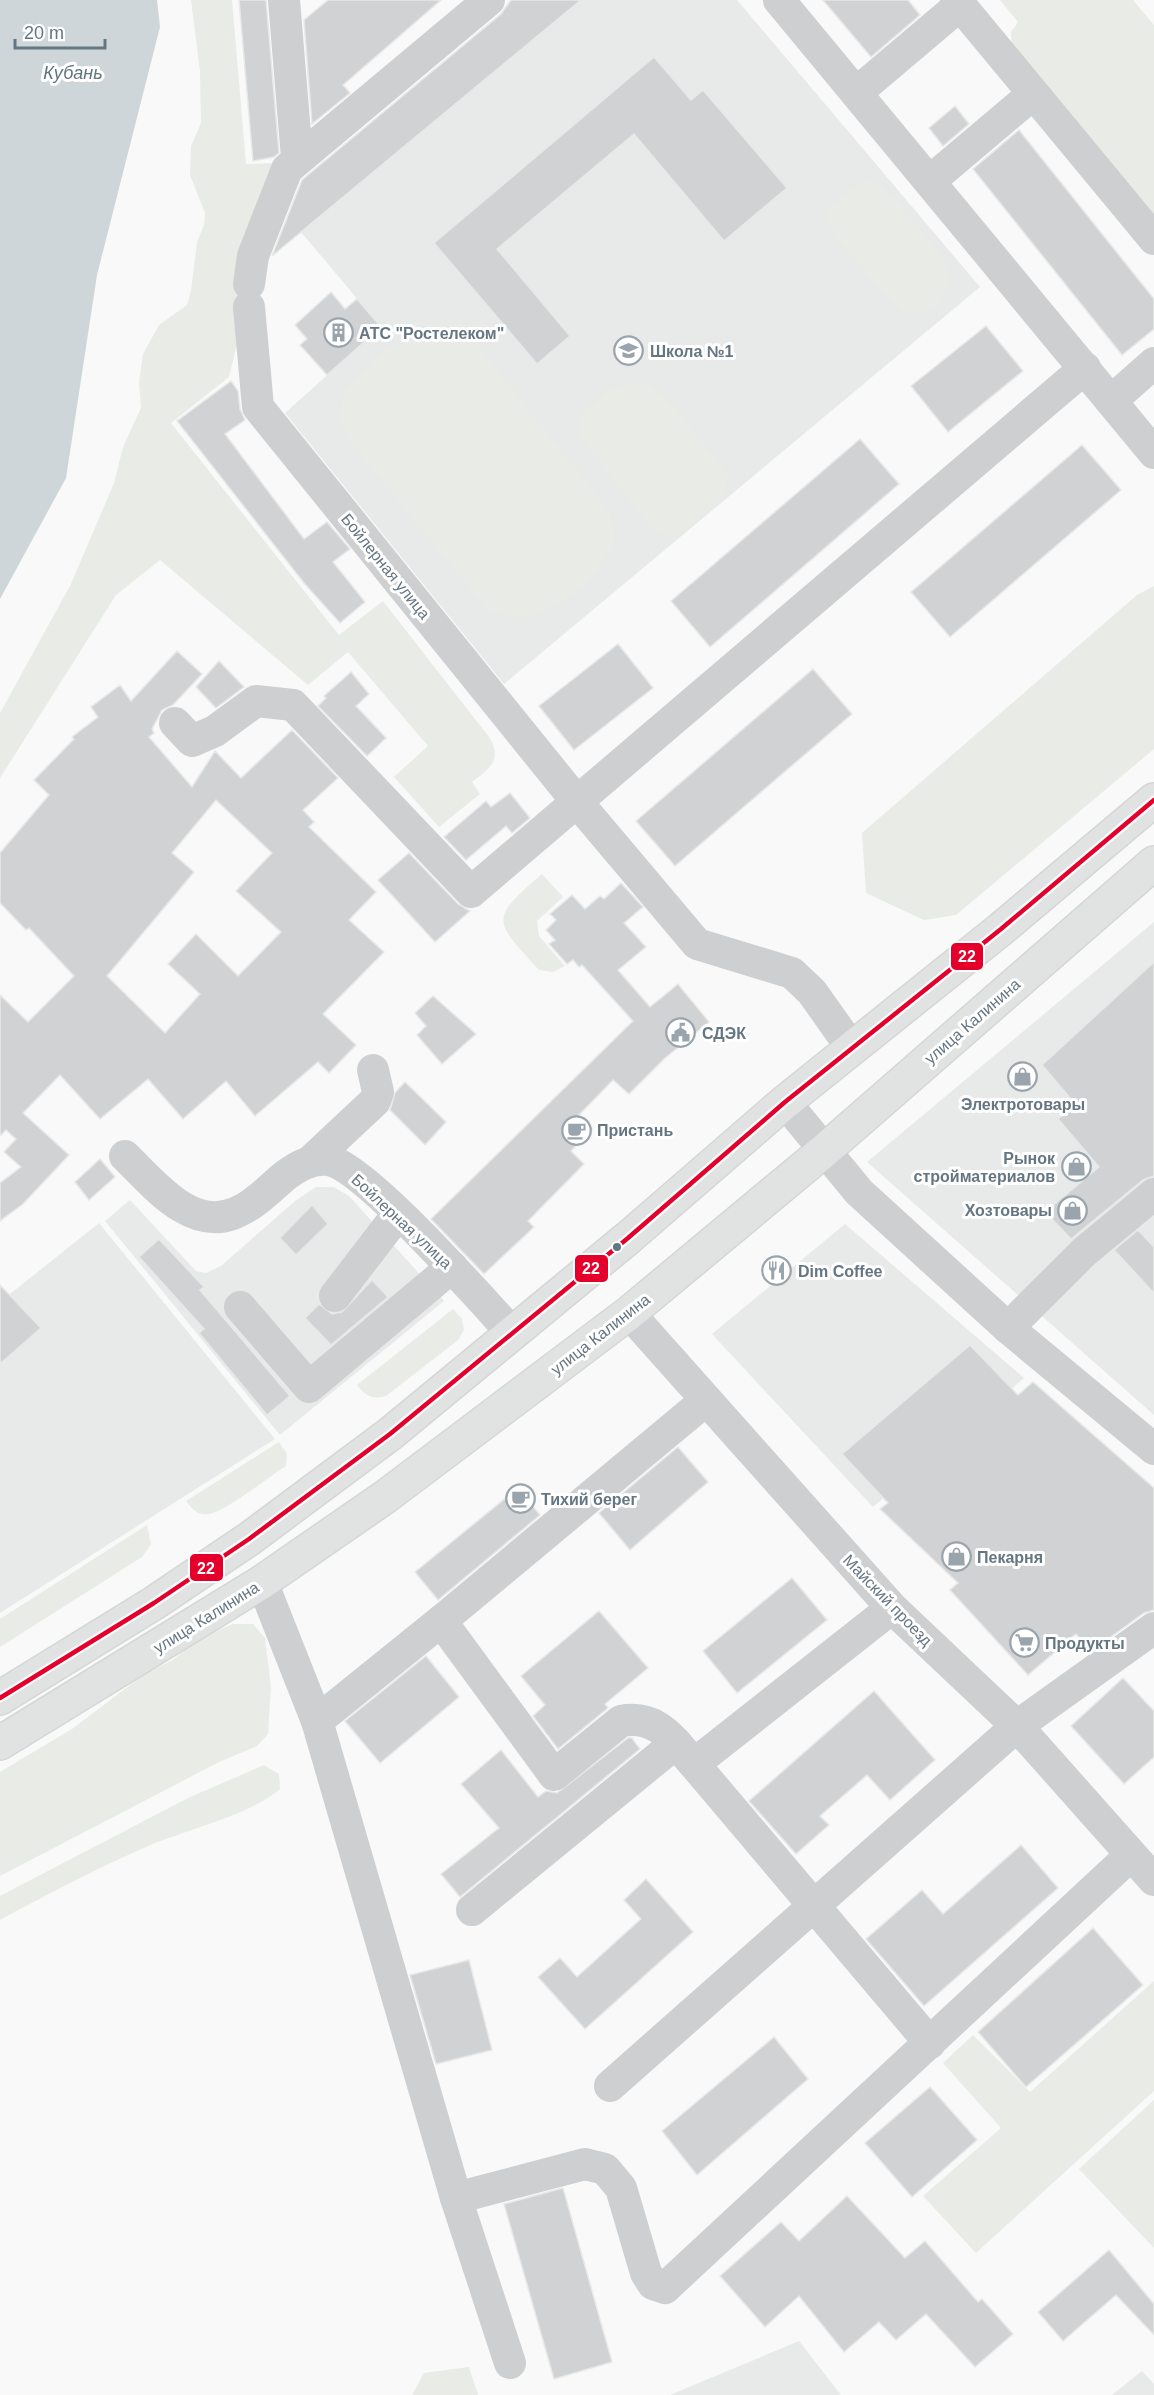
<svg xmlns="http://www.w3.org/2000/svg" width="1154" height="2395" viewBox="0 0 1154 2395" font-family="Helvetica,sans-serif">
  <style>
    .built { fill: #e8e9e9 }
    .green { fill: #e8ebe6 }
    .water { fill: #ced6d9 }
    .building { fill: #d0d2d3; stroke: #e8e8e8; stroke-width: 1.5; fill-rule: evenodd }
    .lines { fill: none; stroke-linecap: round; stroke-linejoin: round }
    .highway-casing { stroke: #d5d6d6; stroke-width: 36 }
    .minor { stroke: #cecfd0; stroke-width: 32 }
    .highway { stroke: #e1e2e2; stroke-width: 33 }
    .bus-1-casing { stroke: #fff; stroke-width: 9 }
    .bus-1 { stroke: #e4002b; stroke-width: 4.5 }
    .bus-dot { fill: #657683; stroke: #fff; stroke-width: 2 }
    .labels { text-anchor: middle; stroke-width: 6; stroke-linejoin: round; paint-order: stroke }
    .poi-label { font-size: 16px; font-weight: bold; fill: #657683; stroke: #fff; text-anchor: start }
    .street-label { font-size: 16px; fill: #657683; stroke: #fff }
    .water-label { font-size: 18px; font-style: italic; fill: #60757c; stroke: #fff }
    .line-badge { stroke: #fff; stroke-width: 2 }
    .badge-label { font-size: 16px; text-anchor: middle; font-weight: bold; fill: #fff }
  </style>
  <rect width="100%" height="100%" fill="#f9f9f9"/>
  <g class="built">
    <path d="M581,0H737L980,287L504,684L285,413L381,327L301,232Z"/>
    <path d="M1154,922V1415L867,1162Z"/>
    <path d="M316,1187H334L349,1196L444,1301L280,1435L105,1221L130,1200L196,1271L206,1273L221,1266L295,1201Z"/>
    <path d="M99,1223L275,1439L0,1613V1302Z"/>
    <path d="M845,1224L1024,1378L873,1507L712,1334Z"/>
    <path d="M799,2341L841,2395H670Z"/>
    <path d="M1142,2371L1154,2384V2395H1112Z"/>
  </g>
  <g class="green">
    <path d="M191,0H232L246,164L281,163L229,377L171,423L339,635L383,601L489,737C503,760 490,768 472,782L480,794L439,827L394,777L428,746L348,652L308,685L160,560L116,595L0,778V713L71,584L114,483L123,447L141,408L139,382L143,354L159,325L187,305L191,291L197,242L204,225L205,213L190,175L191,146L201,123L200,71Z"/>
    <path d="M1000,0H1133L1154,25V222L1012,47L1011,32L1018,22Z"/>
    <path d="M868,181L885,189L903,208L943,257L951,281C941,307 932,312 904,314L871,279L835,236L828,225V210L851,190Z"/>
    <path d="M451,326L478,346L610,512C611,519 615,528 615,535C611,564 565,606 537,615C520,621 504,616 488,611L352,444L339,418L344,391L381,353L420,328Z"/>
    <path d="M628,382L650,385L673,406L728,474C727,480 727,488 724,493C714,512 690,527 672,537L654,532L579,436L578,418L606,392Z"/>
    <path d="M1154,586V749L956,915L924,920L866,893L862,833L1137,595Z"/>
    <path d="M542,874L563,897L537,921L539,936L565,966L553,972L539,970C493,919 489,920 542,874Z"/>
    <path d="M453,1309L462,1319L464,1330L458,1340L386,1396C372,1400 366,1396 357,1385Z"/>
    <path d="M279,1442L287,1454L286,1466C270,1476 225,1512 209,1514C198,1516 192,1509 186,1501Z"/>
    <path d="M147,1525L151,1544L142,1557L0,1647V1619Z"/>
    <path d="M233,1624H253L265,1638L271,1687L268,1734L257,1746L219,1762L0,1876V1772L72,1729L146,1673L173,1660L199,1638Z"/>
    <path d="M264,1765L279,1774L280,1789C251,1814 193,1828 155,1843C102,1866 51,1892 0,1920V1896L188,1798Z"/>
    <path d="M1154,1981V2091L976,2253L923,2196L1001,2128L943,2063L973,2035L1030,2092Z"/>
    <path d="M1154,2100V2248L1079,2169Z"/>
    <path d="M469,2367L478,2395H412L424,2373Z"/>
  </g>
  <path class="water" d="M0,0H157L160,27L97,275L66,478L0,599Z"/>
  <g class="building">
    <path d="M239,0H266L279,153L274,157L253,161Z"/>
    <path d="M328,0H441L343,85L350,93L312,124L304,20Z"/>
    <path d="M511,0H581L272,256L302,180L501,14Z"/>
    <path d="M823,0H908L920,15L871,57Z"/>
    <path d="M654,57L691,100L703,90L787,188L724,241L634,134L497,249L570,336L537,364L434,243Z"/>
    <path d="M955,106L969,124L943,146L929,128Z"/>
    <path d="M1019,130L1154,299V329L1122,355L973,169Z"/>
    <path d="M331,292L345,309L357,299L381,327L327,375L300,345L307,339L295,325Z"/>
    <path d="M986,326L1023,371L948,432L911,386Z"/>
    <path d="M231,381L238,391L240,409L245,420L225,434L304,539L327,522L350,549L333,562L365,602L340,623L304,583L177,421Z"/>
    <path d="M860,439L899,484L710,647L671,601Z"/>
    <path d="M1082,445L1121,490L950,637L911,592Z"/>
    <path d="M618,644L653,688L574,750L539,706Z"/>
    <path d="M177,651L202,674L173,705L162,710L152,729L154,733L149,737L192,787L215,751L241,778L292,730L338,778L303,810L314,822L309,827L376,892L349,920L384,952L323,1014L356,1045L329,1073L318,1062L255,1116L226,1081L183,1119L148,1079L100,1119L60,1075L23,1113L69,1155L23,1204L0,1221V1183L21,1167L4,1152L16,1139L6,1130L0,1136V995L28,1022L74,976L29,928L26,930L0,903V853L49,795L34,780L74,739L72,737L98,717L91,707L120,685L131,701ZM216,800L272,853L236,891L281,932L238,976L196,934L168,964L200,994L165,1033L107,976L194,872L172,853Z"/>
    <path d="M219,661L244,687L216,708L196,687Z"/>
    <path d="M813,669L852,714L675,866L636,821Z"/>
    <path d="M351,672L369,694L356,706L386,738L367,756L318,706L326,698L324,696Z"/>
    <path d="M510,793L530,818L512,833L506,826L466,860L444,837L486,801L491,807Z"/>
    <path d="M409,853L458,904L470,911L435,942L378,880Z"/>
    <path d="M621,883L643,907L624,923L646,947L618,970L650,1007L678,984L709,1022L664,1059L629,1094L613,1080L578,1116L592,1129L571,1151L584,1164L528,1221L534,1227L484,1274L431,1219L633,1021L582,965L579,967L573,960L567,964L549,944L555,940L546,930L556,920L550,914L572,895L585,909L600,896L604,899Z"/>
    <path d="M1154,962V1176L1143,1180L1071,1239L1045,1212L1099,1167L1058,1119L1076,1105L1042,1065Z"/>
    <path d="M433,996L476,1034L442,1064L417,1035L426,1026L415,1013Z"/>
    <path d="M405,1082L446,1122L425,1145L390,1110L395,1093Z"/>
    <path d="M100,1159L115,1177L89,1200L75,1182Z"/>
    <path d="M312,1205L328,1224L296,1255L280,1238Z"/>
    <path d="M1138,1230L1154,1247V1293L1114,1250Z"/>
    <path d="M159,1239L204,1287L200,1290L290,1396L267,1415L199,1333L204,1329L139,1257Z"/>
    <path d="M372,1280L388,1297L331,1345L305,1318L319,1304L332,1314L342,1312Z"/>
    <path d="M0,1285L41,1328L0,1364Z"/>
    <path d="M970,1345L1018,1395L1033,1382L1154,1488V1610L1144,1613L1090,1652L1076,1634L1028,1675L950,1590L958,1583L880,1509L888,1503L842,1454Z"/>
    <path d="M678,1447L708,1482L630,1550L599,1513Z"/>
    <path d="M518,1488L540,1515L438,1600L415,1572Z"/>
    <path d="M792,1578L827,1620L737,1693L703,1651Z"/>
    <path d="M599,1611L648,1668L605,1704L608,1708L558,1749L533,1716L545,1705L521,1676Z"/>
    <path d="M426,1656L459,1697L380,1763L345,1721Z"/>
    <path d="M1123,1678L1154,1711V1757L1124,1784L1071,1726Z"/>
    <path d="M874,1691L935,1760L890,1800L867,1775L820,1816L829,1825L796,1854L749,1801Z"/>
    <path d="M628,1738H632L640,1749L460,1897L441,1874L499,1828L461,1784L501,1750L538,1797L546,1791L557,1793Z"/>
    <path d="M1021,1845L1058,1888L924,2006L866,1939L922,1890L943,1914Z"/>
    <path d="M646,1879L693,1932L585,2029L538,1977L560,1958L577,1977L641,1919L624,1900Z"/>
    <path d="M1093,1928L1143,1985L1026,2087L978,2032Z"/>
    <path d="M469,1960L492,2050L436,2064L410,1975Z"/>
    <path d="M774,2037L808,2079L697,2175L662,2131Z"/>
    <path d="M930,2087L977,2140L912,2197L865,2143Z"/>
    <path d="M563,2188L612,2362L554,2379L504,2204Z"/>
    <path d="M847,2196L905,2258L925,2241L978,2302L982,2299L1013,2334L975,2367L926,2314L896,2340L879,2322L844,2352L799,2296L765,2327L720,2276L781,2222L799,2241Z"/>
    <path d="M1109,2250L1154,2304V2335L1116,2295L1063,2341L1038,2312Z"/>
  </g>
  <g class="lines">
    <defs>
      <g id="highway">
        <path d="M0,1698L154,1603L249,1539L390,1434L628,1238L785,1102L1001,929L1154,800"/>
        <path d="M0,1743L262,1582L385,1497L629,1313L825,1150L1154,863"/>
      </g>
    </defs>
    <use href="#highway" class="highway-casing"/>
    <g class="minor">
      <path d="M284,0L297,158"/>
      <path d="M779,0L1154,453"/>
      <path d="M956,0L1154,239"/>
      <path d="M856,93L960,5"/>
      <path d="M930,181L1033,94"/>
      <path d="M249,284L253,256L287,169L489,0"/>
      <path d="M249,307L258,407L578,803L697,944L792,973L812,992L851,1047"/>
      <path d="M1111,401L1154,363"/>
      <path d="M175,723L192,741L215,731L256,701L293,705L471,892L1085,368"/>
      <path d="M785,1102L859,1192L1008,1328L1154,1449"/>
      <path d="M125,1156C153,1183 191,1232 235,1213C255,1205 270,1188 286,1175C298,1166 313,1158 328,1160C364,1166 483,1301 513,1334"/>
      <path d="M312,1160L375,1101L378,1092L373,1070"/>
      <path d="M335,1296L398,1214"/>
      <path d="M240,1307L309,1387L452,1267"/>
      <path d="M629,1313L892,1608L1017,1726L1154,1880"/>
      <path d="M1008,1328L1084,1252L1154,1194"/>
      <path d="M262,1582L317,1721L456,2198L585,2164L605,2169L621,2188L646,2273L653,2284L665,2288L1131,1855"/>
      <path d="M441,1621L705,1401"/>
      <path d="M317,1721L441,1621L554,1775L621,1721C657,1714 673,1740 694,1764L892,1608"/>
      <path d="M694,1764L930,2043"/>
      <path d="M472,1910L676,1743"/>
      <path d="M610,2086L1017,1726L1154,1628"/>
      <path d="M456,2198L510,2363"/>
    </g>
    <use href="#highway" class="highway"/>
    <defs>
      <path id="bus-1" d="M0,1698L154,1603L249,1539L390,1434L628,1238L785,1102L1001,929L1154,800"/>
    </defs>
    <use href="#bus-1" class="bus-1-casing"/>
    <use href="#bus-1" class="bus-1"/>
  </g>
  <defs>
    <symbol id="building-ring" viewBox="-11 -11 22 22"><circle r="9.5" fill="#fff" stroke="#99a4ac" stroke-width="1.5"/><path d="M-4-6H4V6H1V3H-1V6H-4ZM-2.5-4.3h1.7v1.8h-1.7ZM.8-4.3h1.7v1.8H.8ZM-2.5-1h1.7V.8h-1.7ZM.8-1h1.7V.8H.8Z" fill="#99a4ac"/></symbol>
    <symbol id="school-ring" viewBox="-11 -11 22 22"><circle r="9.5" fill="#fff" stroke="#99a4ac" stroke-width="1.5"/><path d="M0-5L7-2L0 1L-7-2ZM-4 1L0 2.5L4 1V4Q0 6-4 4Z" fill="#99a4ac"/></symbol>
    <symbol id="civic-ring" viewBox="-11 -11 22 22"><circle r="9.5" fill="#fff" stroke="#99a4ac" stroke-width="1.5"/><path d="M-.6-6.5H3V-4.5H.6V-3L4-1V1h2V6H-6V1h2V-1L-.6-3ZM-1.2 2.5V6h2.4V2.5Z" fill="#99a4ac"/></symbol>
    <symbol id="shop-ring" viewBox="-11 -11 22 22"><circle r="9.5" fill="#fff" stroke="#99a4ac" stroke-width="1.5"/><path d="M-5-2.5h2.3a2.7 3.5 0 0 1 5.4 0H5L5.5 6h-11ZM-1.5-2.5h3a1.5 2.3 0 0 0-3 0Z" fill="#99a4ac"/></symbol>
    <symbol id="cafe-ring" viewBox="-11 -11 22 22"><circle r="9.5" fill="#fff" stroke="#99a4ac" stroke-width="1.5"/><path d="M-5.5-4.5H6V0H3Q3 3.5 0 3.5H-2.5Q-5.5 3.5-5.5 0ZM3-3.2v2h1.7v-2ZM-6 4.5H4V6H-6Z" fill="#99a4ac"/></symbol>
    <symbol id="restaurant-ring" viewBox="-11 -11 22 22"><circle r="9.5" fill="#fff" stroke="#99a4ac" stroke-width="1.5"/><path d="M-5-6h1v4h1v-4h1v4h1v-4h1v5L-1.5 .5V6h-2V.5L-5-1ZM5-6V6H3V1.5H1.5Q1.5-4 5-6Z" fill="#99a4ac"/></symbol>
    <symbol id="supermarket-ring" viewBox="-11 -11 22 22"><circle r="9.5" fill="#fff" stroke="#99a4ac" stroke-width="1.5"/><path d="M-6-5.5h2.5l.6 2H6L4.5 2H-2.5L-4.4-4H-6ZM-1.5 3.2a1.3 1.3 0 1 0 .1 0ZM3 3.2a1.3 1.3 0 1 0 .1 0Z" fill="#99a4ac"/></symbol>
  </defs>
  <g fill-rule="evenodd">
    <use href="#building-ring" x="322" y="316" width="33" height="33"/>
    <use href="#school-ring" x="612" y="334" width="33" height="33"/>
    <use href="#civic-ring" x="664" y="1016" width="33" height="33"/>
    <use href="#shop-ring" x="1006" y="1060" width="33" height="33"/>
    <use href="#cafe-ring" x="560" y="1114" width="33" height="33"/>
    <use href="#shop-ring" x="1060" y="1150" width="33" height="33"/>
    <use href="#shop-ring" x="1056" y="1194" width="33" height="33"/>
    <use href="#restaurant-ring" x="760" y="1254" width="33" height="33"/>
    <use href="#cafe-ring" x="504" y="1482" width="33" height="33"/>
    <use href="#shop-ring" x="940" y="1540" width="33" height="33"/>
    <use href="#supermarket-ring" x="1008" y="1626" width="33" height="33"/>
  </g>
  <circle class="bus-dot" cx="617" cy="1247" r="5"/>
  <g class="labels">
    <g class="poi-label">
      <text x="359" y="339">АТС "Ростелеком"</text>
      <text x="650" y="357">Школа №1</text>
      <text x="702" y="1039">СДЭК</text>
      <text x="1023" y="1110" text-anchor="middle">Электротовары</text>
      <text x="597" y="1136">Пристань</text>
      <text x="1055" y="1164" text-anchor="end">Рынок<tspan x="1055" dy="18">стройматериалов</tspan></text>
      <text x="1052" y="1216" text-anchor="end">Хозтовары</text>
      <text x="798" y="1277">Dim Coffee</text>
      <text x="541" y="1505">Тихий берег</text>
      <text x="977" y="1563">Пекарня</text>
      <text x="1045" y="1649">Продукты</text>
    </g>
    <g class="street-label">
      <text transform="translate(386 566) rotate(51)" y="6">Бойлерная улица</text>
      <text transform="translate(972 1021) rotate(-41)" y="6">улица Калинина</text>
      <text transform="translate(402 1221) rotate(43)" y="6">Бойлерная улица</text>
      <text transform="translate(600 1334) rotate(-38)" y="6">улица Калинина</text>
      <text transform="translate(888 1600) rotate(46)" y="6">Майский проезд</text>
      <text transform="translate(206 1617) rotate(-32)" y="6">улица Калинина</text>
    </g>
    <g class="water-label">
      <text x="73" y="79">Кубань</text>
    </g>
  </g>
  <g class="line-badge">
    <rect x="950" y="942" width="34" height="29" rx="6" fill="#e4002b"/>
    <rect x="574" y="1254" width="35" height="29" rx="6" fill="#e4002b"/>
    <rect x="189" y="1553" width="35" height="29" rx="6" fill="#e4002b"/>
  </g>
  <g class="badge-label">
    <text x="967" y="962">22</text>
    <text x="591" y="1274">22</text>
    <text x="206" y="1574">22</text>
  </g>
  <path d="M15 39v9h90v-9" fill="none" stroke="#657683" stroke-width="3"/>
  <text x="24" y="39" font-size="18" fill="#657683" stroke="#ffffff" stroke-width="4.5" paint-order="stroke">20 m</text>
</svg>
